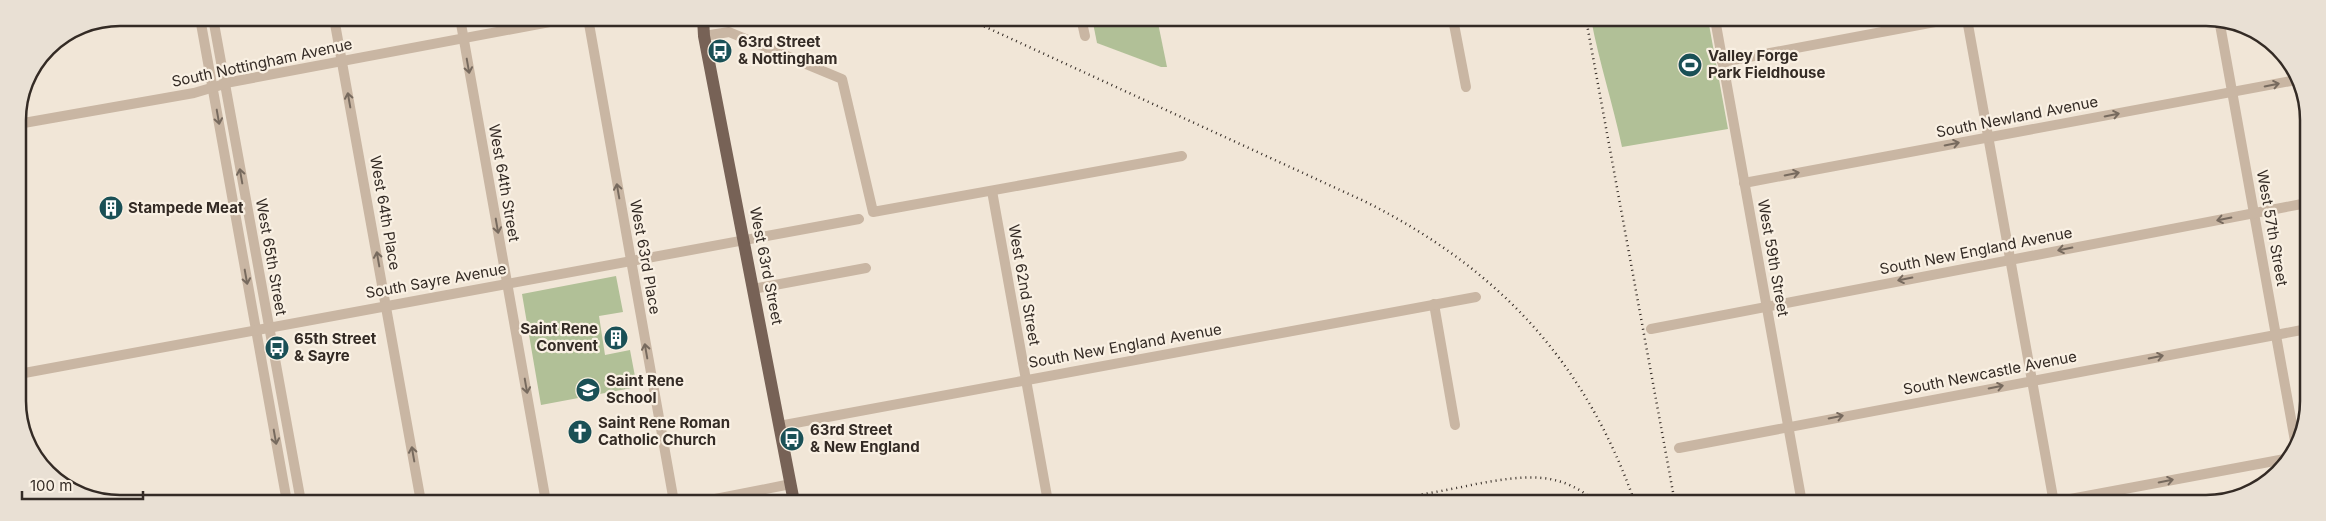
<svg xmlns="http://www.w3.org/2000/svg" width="2326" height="521" viewBox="0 0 2326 521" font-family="Inter,sans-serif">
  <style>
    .green { fill: #b1c097 }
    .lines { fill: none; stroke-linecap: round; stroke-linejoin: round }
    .minor { stroke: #c9b6a3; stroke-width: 10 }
    .major { stroke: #776256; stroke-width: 12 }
    .rail { stroke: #342b25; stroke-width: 2.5; stroke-dasharray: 1 4; stroke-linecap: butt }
    .oneway { stroke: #776a5e }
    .labels { text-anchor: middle; stroke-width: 4.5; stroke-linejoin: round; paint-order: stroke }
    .poi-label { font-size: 15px; font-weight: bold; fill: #342b25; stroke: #f9f0e3; text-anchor: start }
    .street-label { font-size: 15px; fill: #342b25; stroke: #f9f0e3 }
    .rim { fill: none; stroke: #342b25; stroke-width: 2.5 }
  </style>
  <rect width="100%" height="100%" fill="#f1e6d7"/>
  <g class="green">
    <path d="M1092,18H1157L1167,67H1161L1097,43Z"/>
    <path d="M1591,19H1708L1728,129L1622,147C1613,104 1599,62 1591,19Z"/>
    <path d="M616,276L623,312L599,316L605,355L630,350L637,387L541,405L522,294Z"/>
  </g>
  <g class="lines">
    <g class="minor">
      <path d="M200,18L287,502"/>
      <path d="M213,18L301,502"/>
      <path d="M334,18L421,502"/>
      <path d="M460,18L546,502"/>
      <path d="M588,18L674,502"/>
      <path d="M1081,18L1085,36"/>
      <path d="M1453,19L1466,87"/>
      <path d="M1715,19L1802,503"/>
      <path d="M1967,19L2054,503"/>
      <path d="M2219,19L2295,441"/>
      <path d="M704,36L729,32L842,79L873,212L1182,156"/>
      <path d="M1722,62L1951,19"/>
      <path d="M18,124L194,93L231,82L571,18"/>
      <path d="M1744,183L2296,80"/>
      <path d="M992,191L1048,502"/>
      <path d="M753,289L866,268"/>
      <path d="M1434,304L1455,425"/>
      <path d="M1651,329L2307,203"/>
      <path d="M19,374L859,219"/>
      <path d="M779,426L1476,297"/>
      <path d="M1679,448L2307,329"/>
      <path d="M700,502L791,484"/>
      <path d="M2049,503L2285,459"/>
    </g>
    <path class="major" d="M703,18L704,36L794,502"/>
    <g class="rail">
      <path d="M966,18L1364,201C1498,268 1585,361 1635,503"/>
      <path d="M1586,19L1675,503"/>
      <path d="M1407,497C1430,493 1453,489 1476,484C1522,476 1559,469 1597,503"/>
    </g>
  </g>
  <defs><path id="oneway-shaft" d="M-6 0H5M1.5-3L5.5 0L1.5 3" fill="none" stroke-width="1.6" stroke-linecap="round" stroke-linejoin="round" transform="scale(1.25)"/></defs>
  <g class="oneway">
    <use href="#oneway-shaft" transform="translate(468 66) rotate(80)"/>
    <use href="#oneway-shaft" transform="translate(2272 85) rotate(-11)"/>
    <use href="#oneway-shaft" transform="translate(349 100) rotate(-100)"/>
    <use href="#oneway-shaft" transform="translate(2112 115) rotate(-11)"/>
    <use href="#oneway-shaft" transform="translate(218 117) rotate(80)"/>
    <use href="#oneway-shaft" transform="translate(1952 144) rotate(-11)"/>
    <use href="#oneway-shaft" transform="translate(1792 174) rotate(-11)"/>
    <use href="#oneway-shaft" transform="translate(241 176) rotate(-100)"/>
    <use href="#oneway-shaft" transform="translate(618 191) rotate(-100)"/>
    <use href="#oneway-shaft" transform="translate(2224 219) rotate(169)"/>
    <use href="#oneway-shaft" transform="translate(497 226) rotate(80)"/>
    <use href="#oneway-shaft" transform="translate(2065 249) rotate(169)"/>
    <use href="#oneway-shaft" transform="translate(378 259) rotate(-100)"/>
    <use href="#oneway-shaft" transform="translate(246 277) rotate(80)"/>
    <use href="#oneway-shaft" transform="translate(1905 279) rotate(169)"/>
    <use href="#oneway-shaft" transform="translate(646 351) rotate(-100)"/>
    <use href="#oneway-shaft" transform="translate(2156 357) rotate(-11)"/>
    <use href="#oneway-shaft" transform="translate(526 386) rotate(80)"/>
    <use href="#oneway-shaft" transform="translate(1996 387) rotate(-11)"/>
    <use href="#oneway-shaft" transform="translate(1836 417) rotate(-11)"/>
    <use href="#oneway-shaft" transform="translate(275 437) rotate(80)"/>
    <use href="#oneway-shaft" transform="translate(413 454) rotate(-100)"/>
    <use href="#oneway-shaft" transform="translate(2166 481) rotate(-11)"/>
  </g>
  <defs>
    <symbol id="bus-disc" viewBox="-11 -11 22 22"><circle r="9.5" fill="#1a5056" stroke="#f9f0e3"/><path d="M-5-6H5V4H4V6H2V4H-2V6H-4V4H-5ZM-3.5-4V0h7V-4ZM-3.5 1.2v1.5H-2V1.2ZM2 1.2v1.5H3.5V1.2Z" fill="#fff"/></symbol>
    <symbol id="stadium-disc" viewBox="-11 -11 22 22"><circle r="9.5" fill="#1a5056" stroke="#f9f0e3"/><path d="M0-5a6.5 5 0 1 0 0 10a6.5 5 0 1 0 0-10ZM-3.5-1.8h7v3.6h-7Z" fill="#fff"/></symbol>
    <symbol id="building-disc" viewBox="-11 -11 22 22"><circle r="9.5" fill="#1a5056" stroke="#f9f0e3"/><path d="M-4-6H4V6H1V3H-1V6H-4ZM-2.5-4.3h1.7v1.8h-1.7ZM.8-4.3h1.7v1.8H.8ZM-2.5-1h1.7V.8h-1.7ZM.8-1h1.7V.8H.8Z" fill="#fff"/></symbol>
    <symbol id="school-disc" viewBox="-11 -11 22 22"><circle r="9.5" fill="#1a5056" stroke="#f9f0e3"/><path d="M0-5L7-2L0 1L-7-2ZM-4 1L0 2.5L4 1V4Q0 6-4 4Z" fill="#fff"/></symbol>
    <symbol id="church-disc" viewBox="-11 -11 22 22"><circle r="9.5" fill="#1a5056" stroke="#f9f0e3"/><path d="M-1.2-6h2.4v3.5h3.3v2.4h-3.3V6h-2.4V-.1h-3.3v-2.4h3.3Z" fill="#fff"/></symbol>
  </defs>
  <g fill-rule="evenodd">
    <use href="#bus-disc" x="706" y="37" width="28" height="28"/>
    <use href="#stadium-disc" x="1676" y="51" width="28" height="28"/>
    <use href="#building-disc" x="97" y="194" width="28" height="28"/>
    <use href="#building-disc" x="602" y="324" width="28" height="28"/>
    <use href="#bus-disc" x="263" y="334" width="28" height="28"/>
    <use href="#school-disc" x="574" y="376" width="28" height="28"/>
    <use href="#church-disc" x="566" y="418" width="28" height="28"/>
    <use href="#bus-disc" x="778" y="425" width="28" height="28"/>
  </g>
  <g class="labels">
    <g class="poi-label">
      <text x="738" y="47">63rd Street<tspan x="738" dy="17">&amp; Nottingham</tspan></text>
      <text x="1708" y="61">Valley Forge<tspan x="1708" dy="17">Park Fieldhouse</tspan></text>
      <text x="128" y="213">Stampede Meat</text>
      <text x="598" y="334" text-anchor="end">Saint Rene<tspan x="598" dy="17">Convent</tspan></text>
      <text x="294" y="344">65th Street<tspan x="294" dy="17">&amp; Sayre</tspan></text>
      <text x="606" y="386">Saint Rene<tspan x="606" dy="17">School</tspan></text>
      <text x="598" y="428">Saint Rene Roman<tspan x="598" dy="17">Catholic Church</tspan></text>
      <text x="810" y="435">63rd Street<tspan x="810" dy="17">&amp; New England</tspan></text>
    </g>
    <g class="street-label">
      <text transform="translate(262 63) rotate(-12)" y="5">South Nottingham Avenue</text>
      <text transform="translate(2017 117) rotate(-11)" y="5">South Newland Avenue</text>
      <text transform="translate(504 183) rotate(80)" y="5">West 64th Street</text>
      <text transform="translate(385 213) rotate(80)" y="5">West 64th Place</text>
      <text transform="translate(2272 228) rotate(80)" y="5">West 57th Street</text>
      <text transform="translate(1976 251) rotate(-11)" y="5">South New England Avenue</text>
      <text transform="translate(271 257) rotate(80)" y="5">West 65th Street</text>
      <text transform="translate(645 257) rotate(80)" y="5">West 63rd Place</text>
      <text transform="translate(1773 258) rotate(80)" y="5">West 59th Street</text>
      <text transform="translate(766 266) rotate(79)" y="5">West 63rd Street</text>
      <text transform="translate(436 281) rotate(-10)" y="5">South Sayre Avenue</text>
      <text transform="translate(1024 285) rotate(80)" y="5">West 62nd Street</text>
      <text transform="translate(1125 346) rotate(-10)" y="5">South New England Avenue</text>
      <text transform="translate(1990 373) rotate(-11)" y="5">South Newcastle Avenue</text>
    </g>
  </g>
  <path d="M0 0H2326V521H0ZM120 26H2206A94 94 0 0 1 2300 120V401A94 94 0 0 1 2206 495H120A94 94 0 0 1 26 401V120A94 94 0 0 1 120 26Z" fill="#e9e0d4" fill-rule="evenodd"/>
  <path class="rim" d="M120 26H2206A94 94 0 0 1 2300 120V401A94 94 0 0 1 2206 495H120A94 94 0 0 1 26 401V120A94 94 0 0 1 120 26Z"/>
  <path d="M22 491v8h121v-8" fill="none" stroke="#342b25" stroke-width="2.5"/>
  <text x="30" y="491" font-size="15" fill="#342b25" stroke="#f9f0e3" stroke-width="4" paint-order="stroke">100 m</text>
</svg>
